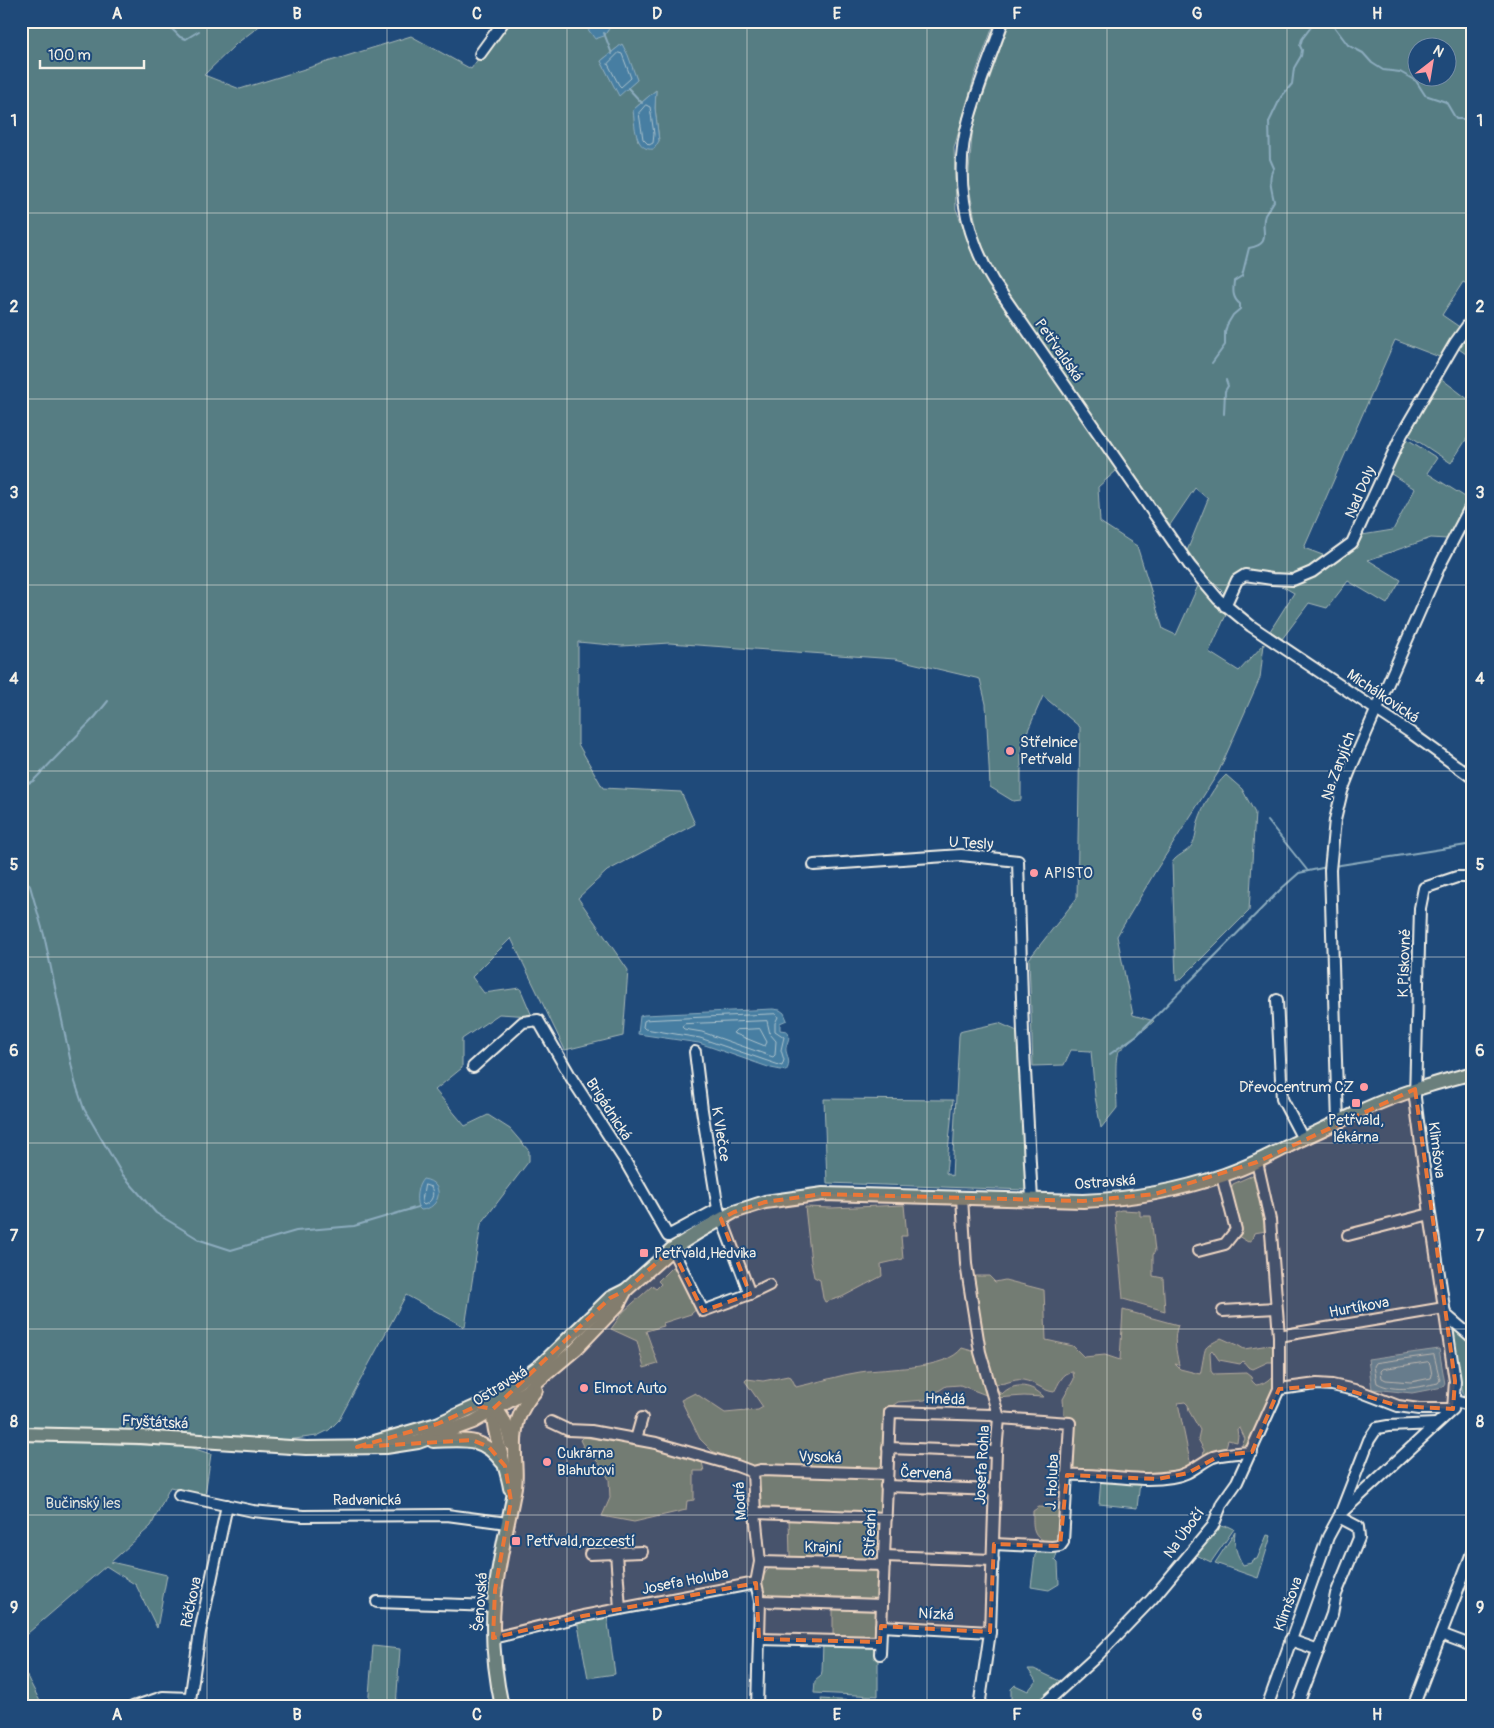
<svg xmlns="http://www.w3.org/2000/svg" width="1494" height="1728" viewBox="0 0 1494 1728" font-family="Pangolin,sans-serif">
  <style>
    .green { fill: #577d83; stroke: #a6b7b6; fill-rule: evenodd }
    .water { fill: #467ea2; stroke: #8cacbe }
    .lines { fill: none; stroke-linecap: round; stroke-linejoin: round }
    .shore { stroke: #aec3cc; stroke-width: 1 }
    .stream { stroke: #8cacbe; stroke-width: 2 }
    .minor-casing { stroke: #f4f1e8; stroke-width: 14 }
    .major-casing { stroke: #f4f1e8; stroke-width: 16 }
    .minor { stroke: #1f4a7a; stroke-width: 10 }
    .major { stroke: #6b7f7c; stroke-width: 12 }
    .marked { fill: #ea7738; fill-opacity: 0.2; stroke: #ea7738; stroke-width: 4; stroke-dasharray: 10 6; stroke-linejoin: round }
    .grid { fill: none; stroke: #f4f1e8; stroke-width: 1; stroke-opacity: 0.55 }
    .poi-dot { fill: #ff9aa2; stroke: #1f4a7a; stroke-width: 2 }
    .labels { text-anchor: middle; stroke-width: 4; stroke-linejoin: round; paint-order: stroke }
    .street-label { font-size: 15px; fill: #f4f1e8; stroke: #1f4a7a }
    .poi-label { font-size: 15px; fill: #f4f1e8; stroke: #1f4a7a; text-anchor: start }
    .park-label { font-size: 15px; fill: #dce0d9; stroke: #1f4a7a }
    .neatline { fill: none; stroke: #f4f1e8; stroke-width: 2 }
    .grid-label { font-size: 16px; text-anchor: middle; font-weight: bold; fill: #f4f1e8 }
  </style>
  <rect width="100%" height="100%" fill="#1f4a7a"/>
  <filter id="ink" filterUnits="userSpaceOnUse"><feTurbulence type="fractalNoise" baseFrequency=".02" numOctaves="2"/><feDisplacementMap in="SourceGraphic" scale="10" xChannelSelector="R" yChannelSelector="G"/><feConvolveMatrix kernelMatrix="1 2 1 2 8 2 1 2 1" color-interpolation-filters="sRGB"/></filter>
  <g filter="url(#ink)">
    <g class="green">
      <path d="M21,21H262V24L236,44L204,75L240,89L411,36L471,69L505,21H585L587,28L604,36L614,21H995L975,75L954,148L956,209L982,275L1117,470L1098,487L1100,522L1137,546L1163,629L1176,635L1198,586L1226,615L1209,652L1239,671L1264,644L1260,678L1218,773L1155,872L1117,936L1133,1015L1154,1021C1147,1028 1122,1046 1118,1053C1114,1058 1117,1098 1117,1108L1101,1128L1095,1097L1091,1051L1071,1050L1064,1065L1033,1066L1029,959L1077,898L1080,727L1043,696L1021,746V800L1013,801L990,787L986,704L980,679L895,659L669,643L622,646L578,642V744L603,788L681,792L695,824L607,871L578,898L628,970L623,1036L565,1050L511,938L472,977L484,993L520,988L532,1016L499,1014L462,1039V1068L435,1090L465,1126L488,1115L510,1129L529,1151V1161L481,1224L465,1327L406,1295L339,1420L329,1430L317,1436L287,1440L140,1431L21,1427ZM622,44L637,80L619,95L601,61ZM656,90L655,108L659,141H638L633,110Z"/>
      <path d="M1010,21H1473V287L1463,282L1442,315L1461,328L1442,358L1395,340L1304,548L1328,557L1297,576H1276L1239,571L1226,595L1205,574L1187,551L1208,499L1195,488L1170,525L995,274L978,235L968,182L973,125ZM1416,48H1446V78H1416Z"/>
      <path d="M1473,323V359L1456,347Z"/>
      <path d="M1439,377L1473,403V429L1451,463L1407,434Z"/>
      <path d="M1404,437L1437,458L1427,473L1470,500L1447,539L1431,538L1368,560L1401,580L1387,604L1348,581L1327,608L1309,603L1282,639L1270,631L1294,593L1277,583L1352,549L1362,535L1393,530L1415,489L1388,472Z"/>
      <path d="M1226,775L1242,789L1255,813L1249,911L1181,979L1176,981L1172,863C1176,855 1187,853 1192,845C1196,838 1196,830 1198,822C1203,806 1214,786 1226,775Z"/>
      <path d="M999,1023L1015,1030L1020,1037L1025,1183L1027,1190L827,1183L824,1099L953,1100L946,1173L952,1176L959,1036L960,1032L963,1031Z"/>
      <path d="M1253,1175L1258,1176L1268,1220L1266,1231L1254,1233L1252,1239L1248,1242L1238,1236L1239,1229L1231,1189L1233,1184Z"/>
      <path d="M904,1205L907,1236H901L903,1259L881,1264L882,1276L842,1297L825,1302L823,1298L820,1280L814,1277L811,1262L805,1207L831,1208Z"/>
      <path d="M1121,1210L1140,1211V1216H1151L1155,1251L1153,1255V1276L1163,1278L1165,1311L1123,1299L1115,1212Z"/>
      <path d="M678,1261L699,1307L691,1314L663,1323L664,1326L646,1331L658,1364L644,1368L637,1341L611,1329L623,1312L652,1286L656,1289L661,1284L658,1281Z"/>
      <path d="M972,1276H989L995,1282L1005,1280L1044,1290L1046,1340L1073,1346L1084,1357L1105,1355L1120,1360L1123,1310L1178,1325C1173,1338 1176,1351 1179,1365L1175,1364L1180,1369L1200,1374C1202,1369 1204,1350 1206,1348C1209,1344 1217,1341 1221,1338L1239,1346L1244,1349L1269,1345L1274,1347L1276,1362H1268L1253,1369L1248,1367L1243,1361L1240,1364L1219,1360L1212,1350L1210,1352L1211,1371L1213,1374L1246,1373L1251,1377L1252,1381L1256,1385C1266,1384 1268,1378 1277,1375L1275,1387L1249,1447L1207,1459L1203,1456L1204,1450L1198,1439L1200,1430L1189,1411L1188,1405L1185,1402L1178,1403L1191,1466L1165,1476L1101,1473L1096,1470H1073L1071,1467L1072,1424L1064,1414L1063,1399L1074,1379L1073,1372C1062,1372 1059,1384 1054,1392C1043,1391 1035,1382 1023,1380C1013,1378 1005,1386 995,1383L999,1392L1002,1394C1014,1381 1033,1385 1044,1397L1024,1396L996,1398L983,1356ZM1240,1428L1245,1439L1241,1447L1233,1449L1226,1447L1228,1440L1237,1442L1238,1436L1237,1429Z"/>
      <path d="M1455,1326L1473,1342V1401L1464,1399L1451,1330Z"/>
      <path d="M962,1348L976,1352L986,1395L960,1385L946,1386L925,1400L898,1402L892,1406L890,1410L883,1469L753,1467L712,1451L700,1439L681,1400L695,1393L725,1413L758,1410L763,1407L745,1381L747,1379L763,1381L788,1376L791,1377L796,1387L800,1386C820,1382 839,1375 860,1372C886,1368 946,1370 962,1348Z"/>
      <path d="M583,1437L651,1447L702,1462L704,1471H694V1500L687,1501L686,1510L634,1522L602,1516L610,1498L609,1479L599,1463L584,1448L580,1440Z"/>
      <path d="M21,1441H50L189,1447L211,1454L205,1495L170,1487L151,1526L111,1562L167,1575L157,1628L136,1585L106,1566L21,1639Z"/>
      <path d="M759,1475L882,1478L883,1480L882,1513L759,1509Z"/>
      <path d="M1101,1479L1140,1482L1137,1508L1099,1504Z"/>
      <path d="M1039,1507L1062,1508V1541L1043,1544V1540C1031,1534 1033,1522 1033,1511Z"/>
      <path d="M789,1518L880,1522V1553L877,1557L866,1560L828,1558V1551H824L823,1558L790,1557Z"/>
      <path d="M1220,1521L1221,1526L1224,1527L1228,1526L1234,1529L1211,1562L1192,1553Z"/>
      <path d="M1235,1532C1233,1544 1237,1555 1243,1565L1251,1563L1252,1560L1257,1559L1267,1535L1271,1536L1258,1578L1215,1563Z"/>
      <path d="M1039,1551L1057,1553L1055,1560L1058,1563L1059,1584L1049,1590L1031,1587L1035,1555Z"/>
      <path d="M776,1563L864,1567L880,1572V1601L765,1599L760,1592C761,1580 764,1570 776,1563Z"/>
      <path d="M833,1604L877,1606L878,1638L833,1640Z"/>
      <path d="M607,1615L615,1674L588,1678L577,1620Z"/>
      <path d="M823,1643L878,1647V1696L814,1693L815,1681L821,1676L822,1671Z"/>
      <path d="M373,1646L400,1649L396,1707H368Z"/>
      <path d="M21,1665L43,1707H21Z"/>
      <path d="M1028,1669H1034L1064,1683L1037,1707H996L997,1701H1008L1011,1699V1689L1015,1685L1028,1691L1036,1681Z"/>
      <path d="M821,1699L873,1702L872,1707H828L822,1703Z"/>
    </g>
    <g class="water">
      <path d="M585,21H614L604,36L595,39L587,28Z"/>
      <path d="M622,44L628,55L637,80L619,96L601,61Z"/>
      <path d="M656,90L655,108L659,141L654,149C634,152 635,124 633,110Z"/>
      <path d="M773,1009L780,1010L784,1013L787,1020L780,1023V1030L787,1031C792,1039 785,1043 786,1051C788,1059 791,1063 786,1071L771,1068L699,1043L638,1034L640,1016L644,1015Z"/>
      <path d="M423,1179C446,1182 441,1209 421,1210L418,1207C415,1198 417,1186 423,1179Z"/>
      <path d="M1439,1349L1445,1384L1443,1387L1412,1393L1372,1389L1368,1359Z"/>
    </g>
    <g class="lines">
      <g class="shore">
        <path d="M619,53L622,54L631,78L621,87L619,85L608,64Z"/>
        <path d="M646,105L650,107L654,134L653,143L649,145L643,139L639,113Z"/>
        <path d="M776,1014L778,1017L775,1023V1031L784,1037L781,1050L784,1060L782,1066L700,1038L645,1029L643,1027L644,1021L646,1020Z"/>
        <path d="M767,1021L770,1034L776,1041L775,1055L773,1057L702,1032L684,1029L682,1027L684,1024Z"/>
        <path d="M760,1029L767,1042L765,1046L733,1033L736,1030Z"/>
        <path d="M425,1185L431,1187C435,1195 432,1202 424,1205L422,1203Z"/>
        <path d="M1434,1355L1440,1380L1438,1383C1419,1387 1395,1393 1377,1383L1374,1366L1376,1363Z"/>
        <path d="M1428,1362L1430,1364L1432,1375L1431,1378L1411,1382L1386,1380L1382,1378L1381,1371L1383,1369Z"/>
      </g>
      <g class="stream">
        <path d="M164,21L180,37L186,39L199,31"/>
        <path d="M1330,21L1348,45L1363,53L1372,63L1383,70L1400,72L1416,81L1425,95L1446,102L1456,119H1473"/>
        <path d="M208,25L214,21"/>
        <path d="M604,33L612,54"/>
        <path d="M628,88L642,103"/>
        <path d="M1212,363L1225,345V332L1227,325L1233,315L1240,309V304C1232,298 1233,290 1234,281L1242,276L1249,248C1274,244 1259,230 1265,215C1268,210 1272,205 1274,201C1272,191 1267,177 1274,168L1270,159L1269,122L1281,97L1292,84L1294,68L1301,56L1302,50L1300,46L1302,39L1311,27V21"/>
        <path d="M1224,414L1225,391L1228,386L1226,380"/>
        <path d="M21,786L33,781L95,717L108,701"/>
        <path d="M1268,821L1307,870"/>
        <path d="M1334,866L1473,844"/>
        <path d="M21,873L30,886L44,935L75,1082L84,1109L122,1174L156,1213L200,1240L231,1250L296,1231L354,1226L418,1207"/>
        <path d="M1110,1054L1137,1035L1281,889L1299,873L1327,867"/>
      </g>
      <defs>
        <g id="minor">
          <path d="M1003,21C992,54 978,86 969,119C953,172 964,233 993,281L1190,566L1218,599L1251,626L1411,733L1473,778"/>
          <path d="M480,54L504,21"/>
          <path d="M1225,606L1237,580L1245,575L1272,579L1293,580L1312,572L1352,543L1402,434L1455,343L1473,318"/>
          <path d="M814,865L961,855L1018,861L1023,1033L1032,1200"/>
          <path d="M1277,1000L1282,1099L1303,1139"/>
          <path d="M473,1067L523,1022L538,1020L572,1079L625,1161L668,1236L718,1209"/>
          <path d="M1338,1123L1330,870L1335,820L1342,791L1353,763L1440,565L1473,502"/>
          <path d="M962,1197L966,1264L980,1352L999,1418L996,1452L990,1632L979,1707"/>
          <path d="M1348,1235L1430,1214"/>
          <path d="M672,1249L703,1311L750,1294L718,1209L702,1110L695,1052"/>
          <path d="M1198,1251L1225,1244L1236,1230L1222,1176"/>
          <path d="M750,1294L769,1285"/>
          <path d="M1223,1311L1276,1308"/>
          <path d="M1445,1314L1473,1338"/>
          <path d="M1279,1336L1444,1308"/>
          <path d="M1279,1389L1317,1384L1332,1385L1359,1391L1398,1406L1419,1409H1453"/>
          <path d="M1455,1401L1473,1406"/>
          <path d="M551,1422L568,1430L591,1431L656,1443L737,1466L753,1472L755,1513L760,1562L756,1583L760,1601L757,1707"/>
          <path d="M636,1439L642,1418"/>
          <path d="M888,1448L996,1452"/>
          <path d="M753,1472L761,1470L887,1474"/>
          <path d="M1067,1475C1102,1473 1138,1483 1172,1477C1190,1475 1198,1464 1213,1457C1225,1453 1239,1453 1252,1452"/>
          <path d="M886,1486L995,1490"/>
          <path d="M179,1495L253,1511L303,1516L447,1515L507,1523"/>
          <path d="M1341,1512L1369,1440L1377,1428L1388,1426L1436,1424"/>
          <path d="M755,1513L886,1518"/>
          <path d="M616,1553L620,1609"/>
          <path d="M590,1554L642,1552"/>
          <path d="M884,1556L993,1560"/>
          <path d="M760,1562L884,1565"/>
          <path d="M760,1601L882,1605"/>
          <path d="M377,1602L494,1606"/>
          <path d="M881,1626L990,1632"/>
          <path d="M1441,1634L1473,1646"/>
          <path d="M493,1638L583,1616L756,1583"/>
          <path d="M759,1639L880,1642"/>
          <path d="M1290,1640L1319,1650"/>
          <path d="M880,1654L890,1412L992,1415L999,1418L1070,1423L1063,1542L1060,1546L1052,1547L994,1544"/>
          <path d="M133,1707L163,1697L190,1698"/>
          <path d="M189,1707L200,1632L227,1505"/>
          <path d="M1041,1707L1098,1655L1152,1599L1213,1526L1222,1503L1237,1482L1279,1389V1336L1270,1220L1257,1162"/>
          <path d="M1267,1707L1328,1537L1341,1513L1453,1409L1455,1381L1430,1214L1415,1098L1420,908L1424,888L1457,877H1473"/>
          <path d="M1297,1707L1332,1614L1336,1594L1359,1538L1358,1527L1339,1517"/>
          <path d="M1413,1707L1473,1550"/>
        </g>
        <g id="major">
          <path d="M495,1407C487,1420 508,1470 510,1488"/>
          <path d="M489,1408C505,1411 507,1430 511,1444"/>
          <path d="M21,1434L140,1437L306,1448L386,1447L418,1442L473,1422L525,1392L576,1349L618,1305L626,1290"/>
          <path d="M433,1441C463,1440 482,1435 502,1462"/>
          <path d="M357,1447L437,1424L477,1406L513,1386L542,1364L610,1298L626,1290L672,1249L699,1232L734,1212L765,1202L823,1194L1083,1201C1132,1199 1178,1191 1224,1175C1251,1166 1275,1153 1300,1140C1321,1130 1343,1120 1365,1109C1400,1093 1436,1083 1473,1073"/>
          <path d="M502,1707C495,1674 491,1638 494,1604C497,1565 508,1526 515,1487C517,1475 515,1465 515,1453C514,1425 518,1411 536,1390"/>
        </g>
      </defs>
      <use href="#minor" class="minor-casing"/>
      <use href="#major" class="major-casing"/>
      <use href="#minor" class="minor"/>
      <use href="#major" class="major"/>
    </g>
  </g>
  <path class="marked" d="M1415,1089L1455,1381L1453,1409L1398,1406L1332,1385L1279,1389L1252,1452L1221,1455L1188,1473L1158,1479L1067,1475L1060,1546L994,1544L990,1632L881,1626L880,1642L759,1639L756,1583L583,1616L493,1638L495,1590L511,1501L505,1466L489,1447L472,1440L357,1447L437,1424L477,1406L493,1409L610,1298L626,1290L672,1249L703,1311L750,1294L721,1219L734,1212L765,1202L823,1194L1083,1201L1155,1194L1257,1162Z"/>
  <path class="grid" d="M207,21V1707M387,21V1707M567,21V1707M747,21V1707M927,21V1707M1107,21V1707M1287,21V1707M21,213H1473M21,399H1473M21,585H1473M21,771H1473M21,957H1473M21,1143H1473M21,1329H1473M21,1515H1473"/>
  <g class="poi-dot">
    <circle cx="1010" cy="751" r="5"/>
    <circle cx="1034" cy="873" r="5"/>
    <circle cx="1364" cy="1087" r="5"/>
    <rect x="1351" y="1098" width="10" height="10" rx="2.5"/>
    <rect x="639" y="1248" width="10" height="10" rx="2.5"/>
    <circle cx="584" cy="1388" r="5"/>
    <circle cx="547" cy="1462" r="5"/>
    <rect x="511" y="1536" width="10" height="10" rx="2.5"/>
  </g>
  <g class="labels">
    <g class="street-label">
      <text transform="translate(1059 350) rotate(55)" y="5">Petřvaldská</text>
      <text transform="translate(1360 492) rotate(-67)" y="5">Nad Doly</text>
      <text transform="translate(1383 696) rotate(34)" y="5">Michálkovická</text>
      <text transform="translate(1338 766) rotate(-70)" y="5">Na Zaryjích</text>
      <text transform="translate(971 843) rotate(3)" y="5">U Tesly</text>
      <text transform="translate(1404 963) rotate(-88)" y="5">K Pískovně</text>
      <text transform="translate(609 1109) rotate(57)" y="5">Brigádnická</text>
      <text transform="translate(721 1134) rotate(81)" y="5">K Vlečce</text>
      <text transform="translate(1437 1150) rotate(83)" y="5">Klimšova</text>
      <text transform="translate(1105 1182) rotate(-4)" y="5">Ostravská</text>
      <text transform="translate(1359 1307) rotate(-10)" y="5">Hurtíkova</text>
      <text transform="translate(500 1386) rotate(-32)" y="5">Ostravská</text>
      <text transform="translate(945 1399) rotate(2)" y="5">Hnědá</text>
      <text transform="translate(155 1422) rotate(3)" y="5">Fryštátská</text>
      <text transform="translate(820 1457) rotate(2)" y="5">Vysoká</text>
      <text transform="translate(982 1465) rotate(-87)" y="5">Josefa Rohla</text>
      <text transform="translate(926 1473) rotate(2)" y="5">Červená</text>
      <text transform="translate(1052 1482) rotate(-87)" y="5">J. Holuba</text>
      <text x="367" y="1505">Radvanická</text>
      <text transform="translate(740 1501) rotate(-94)" y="5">Modrá</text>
      <text transform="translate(870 1533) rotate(-88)" y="5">Střední</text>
      <text transform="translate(1184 1533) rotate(-54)" y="5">Na Úbočí</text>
      <text transform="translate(823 1547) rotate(1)" y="5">Krajní</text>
      <text transform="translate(685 1581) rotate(-11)" y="5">Josefa Holuba</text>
      <text transform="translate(191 1602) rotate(-78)" y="5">Ráčkova</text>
      <text transform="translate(480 1602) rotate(-86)" y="5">Šenovská</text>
      <text transform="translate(1288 1604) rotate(-70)" y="5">Klimšova</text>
      <text transform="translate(936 1614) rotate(3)" y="5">Nízká</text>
    </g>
    <g class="poi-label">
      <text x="1020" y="747">Střelnice<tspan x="1020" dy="17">Petřvald</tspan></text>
      <text x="1044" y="878">APISTO</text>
      <text x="1354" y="1092" text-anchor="end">Dřevocentrum CZ</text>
      <text x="1356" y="1125" text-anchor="middle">Petřvald,<tspan x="1356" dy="17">lékárna</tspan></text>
      <text x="654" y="1258">Petřvald,Hedvika</text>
      <text x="594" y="1393">Elmot Auto</text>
      <text x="557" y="1458">Cukrárna<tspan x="557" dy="17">Blahutovi</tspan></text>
      <text x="526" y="1546">Petřvald,rozcestí</text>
    </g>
    <g class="park-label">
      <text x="83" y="1508">Bučinský les</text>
    </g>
  </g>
  <rect width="1494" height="1728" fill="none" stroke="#1f4a7a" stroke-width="55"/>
  <g transform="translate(1432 62) rotate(31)"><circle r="24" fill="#1f4a7a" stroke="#748da6"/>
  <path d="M0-4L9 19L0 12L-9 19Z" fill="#ff9aa2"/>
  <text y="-8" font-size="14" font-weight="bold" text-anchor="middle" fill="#f4f1e8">N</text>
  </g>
  <path d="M40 60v8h104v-8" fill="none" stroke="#f4f1e8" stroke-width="2.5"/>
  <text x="48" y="60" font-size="15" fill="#f4f1e8" stroke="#1f4a7a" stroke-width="4" paint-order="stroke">100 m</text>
  <rect x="28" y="28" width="1438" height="1672" class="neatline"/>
  <g class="grid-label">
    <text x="117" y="19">A</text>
    <text x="297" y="19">B</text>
    <text x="477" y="19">C</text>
    <text x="657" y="19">D</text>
    <text x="837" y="19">E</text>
    <text x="1017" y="19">F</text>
    <text x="1197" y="19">G</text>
    <text x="1377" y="19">H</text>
    <text x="14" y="126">1</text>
    <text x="1480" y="126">1</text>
    <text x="14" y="312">2</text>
    <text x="1480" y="312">2</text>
    <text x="14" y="498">3</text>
    <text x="1480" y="498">3</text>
    <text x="14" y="684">4</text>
    <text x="1480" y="684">4</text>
    <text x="14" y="870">5</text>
    <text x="1480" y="870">5</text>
    <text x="14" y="1056">6</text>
    <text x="1480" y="1056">6</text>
    <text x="14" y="1241">7</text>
    <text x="1480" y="1241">7</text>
    <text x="14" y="1427">8</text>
    <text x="1480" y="1427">8</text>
    <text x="14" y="1613">9</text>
    <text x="1480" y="1613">9</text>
    <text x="117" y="1720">A</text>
    <text x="297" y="1720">B</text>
    <text x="477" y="1720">C</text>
    <text x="657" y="1720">D</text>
    <text x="837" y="1720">E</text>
    <text x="1017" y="1720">F</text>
    <text x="1197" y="1720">G</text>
    <text x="1377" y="1720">H</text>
  </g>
</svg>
